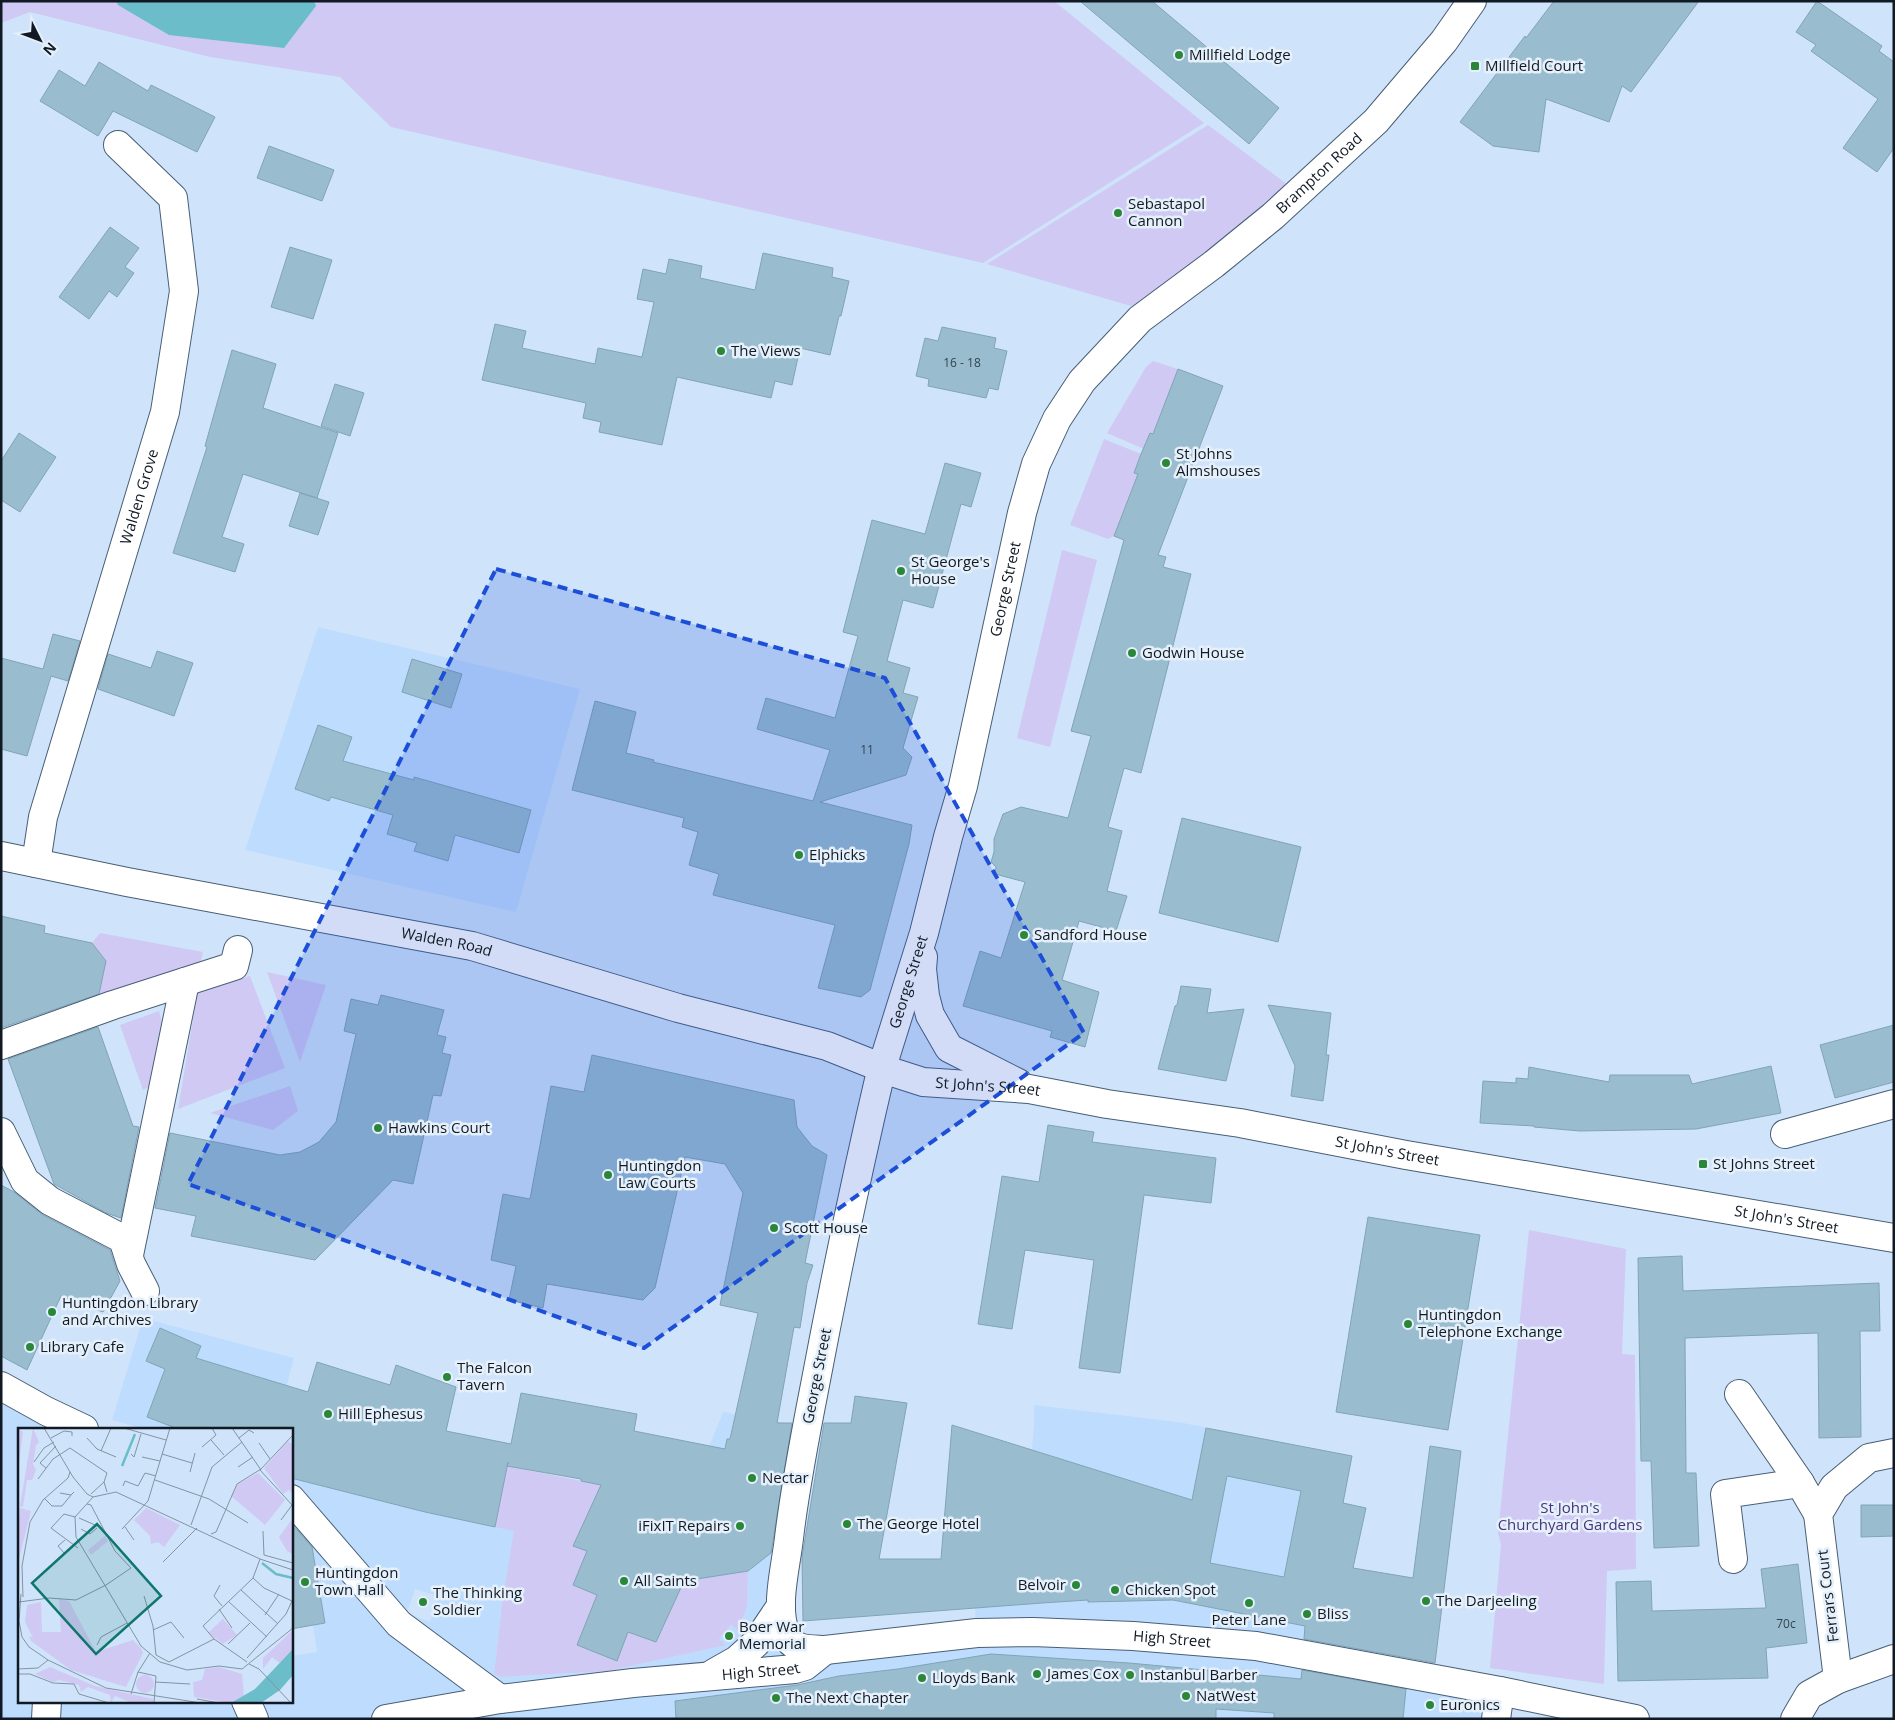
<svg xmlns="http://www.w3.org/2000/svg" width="1895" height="1720" viewBox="0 0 1895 1720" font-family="'Open Sans',sans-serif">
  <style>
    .built { fill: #beddfe; fill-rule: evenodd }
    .green { fill: #cfc9f4 }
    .water { fill: #6bbdc9 }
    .building { fill: #99bdcf; stroke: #80a4b5; fill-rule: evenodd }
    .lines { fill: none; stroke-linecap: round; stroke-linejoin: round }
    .pedestrian-casing { stroke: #485e75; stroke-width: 30 }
    .minor-casing { stroke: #485e75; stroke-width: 30 }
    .secondary-casing { stroke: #485e75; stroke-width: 30 }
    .pedestrian { stroke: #fff; stroke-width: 28 }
    .minor { stroke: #fff; stroke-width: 28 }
    .secondary { stroke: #fff; stroke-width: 28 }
    .marked { fill: #1d4ed8; fill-opacity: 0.2; stroke: #1d4ed8; stroke-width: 4; stroke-dasharray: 10 6; stroke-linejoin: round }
    .poi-dot { fill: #2a8739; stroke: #e5f0fb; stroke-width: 2 }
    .labels { text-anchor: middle; stroke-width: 5; stroke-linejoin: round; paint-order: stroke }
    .number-label { font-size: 12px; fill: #33434f }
    .poi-label { font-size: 15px; fill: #111a24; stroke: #e5f0fb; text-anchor: start }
    .street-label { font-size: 15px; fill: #111a24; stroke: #e5f0fb }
    .park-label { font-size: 15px; fill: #46357a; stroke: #e5f0fb }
    .inset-river { fill: none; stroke: #6bbdc9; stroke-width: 2.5 }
    .inset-road { fill: none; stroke: #8393a4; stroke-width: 1 }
    .view { fill: #0f766e; fill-opacity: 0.15; stroke: #0f766e; stroke-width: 2.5 }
    .inset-edge { fill: none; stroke: #111a24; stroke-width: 2.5 }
  </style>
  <rect width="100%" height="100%" fill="#cfe4fa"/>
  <g class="built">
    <path d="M318,627L580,689L516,912L245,850Z"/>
    <path d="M143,1318L294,1358L275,1429H144L112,1420Z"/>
    <path d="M1,1386L84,1429H19V1701H291V1656L317,1652L313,1625L325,1623L315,1566L291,1528V1478L426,1512L515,1531L502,1604L494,1674L501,1677L608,1671L725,1645L719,1639L731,1625L738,1631L747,1607L748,1571L707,1452L723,1412L807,1427L788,1645L976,1637L975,1608L986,1489L1028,1494L1034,1424V1405L1178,1422L1352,1456L1343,1503L1366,1508L1358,1547L1335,1543L1331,1564L1383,1573L1371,1640L1373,1655L1494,1702V1719H1ZM415,1589L438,1596L430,1622L407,1613Z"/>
  </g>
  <g class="green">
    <path d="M1,1H1054L1204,123L983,263L391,127L340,77L210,57L30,12L1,23Z"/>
    <path d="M1208,125L1292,188L1138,308L987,264Z"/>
    <path d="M1153,361L1178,369L1153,434L1150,433L1144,449L1107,433L1146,367Z"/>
    <path d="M1104,439L1141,454L1135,473L1138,474L1114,536L1108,539L1070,525Z"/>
    <path d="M1062,550L1097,560L1050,747L1017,738Z"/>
    <path d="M100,933L203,952L199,969L98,996L106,961L92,943Z"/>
    <path d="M267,972L326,985L300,1062Z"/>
    <path d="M250,976L285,1068L178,1109L198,990Z"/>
    <path d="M159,1011L163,1027L152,1085L143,1090L120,1025Z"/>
    <path d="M290,1086L298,1111L273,1130L210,1113Z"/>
    <path d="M1529,1230L1626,1249L1622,1354L1635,1355L1636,1569L1607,1571L1604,1684L1490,1668L1501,1545L1498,1533Z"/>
    <path d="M507,1466L696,1504L748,1571L747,1607L738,1631L731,1625L719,1639L726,1645L608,1671L501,1677L494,1674L502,1604L514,1531L495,1527Z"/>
  </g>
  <path class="water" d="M116,1H314L316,6L284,48L169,35L118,5Z"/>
  <g class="building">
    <path d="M1080,1H1152L1279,108L1249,144Z"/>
    <path d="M1554,1H1699L1631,92L1622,86L1609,122L1546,99L1539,152L1493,146L1460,122L1525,36L1526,38Z"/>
    <path d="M1817,1L1882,46L1879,51L1894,62V148L1877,172L1843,148L1878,99L1811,51L1816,45L1796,32Z"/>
    <path d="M99,62L148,91L151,85L215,117L197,152L113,111L98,136L40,101L59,70L85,86Z"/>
    <path d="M269,146L334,170L322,201L257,178Z"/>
    <path d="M110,227L139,248L125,267L134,273L117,297L109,291L89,319L59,297Z"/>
    <path d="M290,247L332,260L313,319L271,307Z"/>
    <path d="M763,253L833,268L832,277L849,281L841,316H839L830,355L800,348L792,385L775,381L771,398L677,377L662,445L599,432L601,422L583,418L586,403L482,380L495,324L526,331L522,348L595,364L598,348L642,357L654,302L637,299L643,269L666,274L669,259L702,266L700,278L755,290Z"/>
    <path d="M942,327L996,338L994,348L1007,351L998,390L989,388L986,398L928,386L929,379L916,376L925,338L938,341Z"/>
    <path d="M232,350L276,364L263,408L338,433L317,498L243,474L222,537L244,544L235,572L173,553L207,447L205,446Z"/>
    <path d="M1178,369L1223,386L1158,555L1166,557L1163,567L1191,574L1141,773L1124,768L1108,827L1122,831L1107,891L1127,896L1116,931L1079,921L1062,980L1099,992L1085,1047L1050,1037L1052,1031L963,1006L980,951L1001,958L1025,882L995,874L996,867L991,862L994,852V839L1003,814L1021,807L1068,818L1091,736L1071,731L1124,540L1114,536L1138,474L1134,473L1141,454L1150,433L1153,434Z"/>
    <path d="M335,384L364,393L350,436L321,426Z"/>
    <path d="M19,433L56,457L20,512L1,500V461Z"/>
    <path d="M945,463L981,473L971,507L961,504L933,608L903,600L887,661L910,668L903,693L918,697L903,748L912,757L906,775L820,802L912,825L909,844L870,990L861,997L818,988L835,925L713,895L719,874L689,865L698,832L682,827L684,818L572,790L595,701L636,712L626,753L654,760L653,762L813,801L830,750L757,729L766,698L835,718L858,636L843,632L872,520L925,534Z"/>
    <path d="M300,493L329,502L318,535L289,526Z"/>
    <path d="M53,634L80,641L68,681L51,676L27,756L1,749V658L43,669Z"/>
    <path d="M157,651L193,663L174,716L98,689L108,654L151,668Z"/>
    <path d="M412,659L462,674L451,708L402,692Z"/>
    <path d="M318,725L352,737L343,761L414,780V777L531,810L519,853L455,835L448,861L414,851L417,843L387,834L393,815L331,797L329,801L295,789Z"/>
    <path d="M1182,818L1301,847L1278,942L1159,913Z"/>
    <path d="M1,916L45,926L44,933L92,943L106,961L99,994L1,1028Z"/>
    <path d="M1181,986L1211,989L1207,1013L1244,1009L1226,1081L1158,1069L1175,1006L1177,1005Z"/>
    <path d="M381,995L444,1010L437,1035L446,1037L442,1053L451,1055L441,1096L433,1095L413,1184L393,1180L315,1260L191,1236L196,1216L155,1208L170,1133L280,1155L300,1152L319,1142L336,1122L356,1034L344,1031L351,999L378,1005Z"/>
    <path d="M1268,1005L1331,1013L1326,1055H1329L1323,1101L1291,1096L1295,1066Z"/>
    <path d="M1894,1025V1082L1835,1098L1820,1045Z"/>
    <path d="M98,1027L133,1126L139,1127L121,1218L106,1213L54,1184L8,1059Z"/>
    <path d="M592,1055L794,1100L797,1127L812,1146L827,1155L805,1263L813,1265L807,1283L800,1328L794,1327L777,1423H792L771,1553L748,1571L684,1581L656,1642L628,1632L617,1661L577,1645L597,1595L573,1585L587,1551L573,1546L601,1485L581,1481V1479L507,1466L508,1462L495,1527L425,1512L291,1478V1429H178L147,1417L165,1369L146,1361L160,1328L201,1346L196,1358L308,1392L317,1362L390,1385L396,1365L456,1387L446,1431L511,1444L521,1393L637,1414L634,1431L725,1449L727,1439H730L758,1313L720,1305L743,1193L725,1164L685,1157L655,1288L643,1300L547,1284L543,1308L509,1300L516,1266L491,1260L503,1194L530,1199L551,1086L584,1092Z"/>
    <path d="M1771,1066L1781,1113L1696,1129L1580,1131L1534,1127V1126L1480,1123L1483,1081L1516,1083V1078L1528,1079L1529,1067L1609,1082L1610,1075H1689L1692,1084Z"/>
    <path d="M1048,1125L1094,1132L1092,1142L1216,1158L1211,1203L1144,1195L1120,1373L1079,1368L1094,1260L1025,1250L1012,1329L978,1324L1002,1176L1039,1182Z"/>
    <path d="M1,1185L14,1192L43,1215L110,1250L120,1281L103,1312L61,1296L27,1370L1,1356Z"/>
    <path d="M1368,1217L1480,1235L1448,1430L1336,1412Z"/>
    <path d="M1682,1256L1683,1291L1879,1283L1880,1331H1860L1861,1437L1819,1438L1818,1333L1685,1338L1686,1473H1696L1699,1546L1654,1548L1651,1461H1641L1638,1258Z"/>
    <path d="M855,1396L907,1403L879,1559H941L952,1425L1192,1500L1206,1428L1352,1456L1343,1503L1366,1508L1353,1568L1413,1578L1430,1446L1461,1451L1435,1663L1304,1639L1305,1626L1173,1600L1088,1602V1600L1042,1603L803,1621L802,1557L824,1423H851ZM1227,1476L1301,1491L1284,1577L1210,1563Z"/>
    <path d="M1861,1505H1894V1536L1861,1537Z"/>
    <path d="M291,1523L312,1547L325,1623L291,1629Z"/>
    <path d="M1798,1564L1807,1643L1766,1648L1768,1678L1618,1681L1616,1582L1651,1581L1652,1611L1766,1608L1761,1569Z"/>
    <path d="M991,1654L1129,1663L1301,1679L1302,1670L1406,1689L1403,1719H1274V1713L1216,1709V1719H676L675,1701L797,1685L839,1676L898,1669Z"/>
  </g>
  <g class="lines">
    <defs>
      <g id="pedestrian">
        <path d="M1,1045L113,1005L234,966L238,950"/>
        <path d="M1,1132L25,1181L50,1201L123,1239L131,1264L145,1291"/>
        <path d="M129,1255L185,982"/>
        <path d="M291,1499L399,1624L500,1699"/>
        <path d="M714,1673L737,1660L756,1643L781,1606"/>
        <path d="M246,1701L254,1719"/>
        <path d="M46,1719L47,1701"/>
        <path id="s1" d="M386,1719L500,1699L633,1683L795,1669L805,1666L825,1650"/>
        <path d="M1496,1719L1500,1691"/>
      </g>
      <g id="minor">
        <path id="s2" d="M36,863L43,817L165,412L184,291L173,198L118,145"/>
        <path id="s3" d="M882,1067C857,1173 835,1279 815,1385C805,1436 795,1487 789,1538C786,1566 775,1605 785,1632C792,1651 808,1649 825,1650L977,1633L1033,1632L1133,1636L1256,1646L1500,1691L1635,1719"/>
        <path d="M1785,1134L1894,1104"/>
        <path d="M1,1386L46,1411L84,1429"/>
        <path d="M1739,1394L1800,1483L1818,1514"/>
        <path d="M1733,1559L1725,1494L1800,1483"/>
        <path d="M1838,1679L1818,1514L1834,1487L1869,1458L1894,1453"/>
        <path d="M1795,1719L1809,1695L1838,1679L1894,1659"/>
      </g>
      <g id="secondary">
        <path id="s4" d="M1,856L127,882L472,946L678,1008L827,1046L895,1073L923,1082L1029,1089L1107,1104L1240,1123L1406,1155L1894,1238"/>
        <path d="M923,957L922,969L925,996L930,1015L949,1048L1018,1083"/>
        <path id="s5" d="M882,1067L924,933L948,837L963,786L1022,513L1036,464L1057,419L1082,381L1140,319L1214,264L1273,216L1376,121L1444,41L1472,1"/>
      </g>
    </defs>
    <use href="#pedestrian" class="pedestrian-casing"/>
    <use href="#minor" class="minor-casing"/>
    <use href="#secondary" class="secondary-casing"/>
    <use href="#pedestrian" class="pedestrian"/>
    <use href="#minor" class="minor"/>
    <use href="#secondary" class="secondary"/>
  </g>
  <path class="marked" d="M496,569L885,678L1084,1033L644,1348L188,1184Z"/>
  <g class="poi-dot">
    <circle cx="1179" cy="55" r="5"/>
    <rect x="1470" y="61" width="10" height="10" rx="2.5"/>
    <circle cx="1118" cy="213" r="5"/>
    <circle cx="721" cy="351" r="5"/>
    <circle cx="1166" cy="463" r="5"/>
    <circle cx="901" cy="571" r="5"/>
    <circle cx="1132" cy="653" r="5"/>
    <circle cx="799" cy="855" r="5"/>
    <circle cx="1024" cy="935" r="5"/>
    <circle cx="378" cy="1128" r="5"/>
    <rect x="1698" y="1159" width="10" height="10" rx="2.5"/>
    <circle cx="608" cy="1175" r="5"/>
    <circle cx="774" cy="1228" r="5"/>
    <circle cx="52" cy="1312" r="5"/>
    <circle cx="1408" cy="1324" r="5"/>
    <circle cx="30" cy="1347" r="5"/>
    <circle cx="447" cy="1377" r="5"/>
    <circle cx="328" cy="1414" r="5"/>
    <circle cx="752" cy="1478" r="5"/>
    <circle cx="847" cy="1524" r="5"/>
    <circle cx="740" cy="1526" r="5"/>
    <circle cx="624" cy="1581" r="5"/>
    <circle cx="305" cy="1582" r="5"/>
    <circle cx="1076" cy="1585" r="5"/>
    <circle cx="1115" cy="1590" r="5"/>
    <circle cx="1426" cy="1601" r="5"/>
    <circle cx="423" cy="1602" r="5"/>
    <circle cx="1249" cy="1603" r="5"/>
    <circle cx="1307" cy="1614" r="5"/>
    <circle cx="729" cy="1636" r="5"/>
    <circle cx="1037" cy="1674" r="5"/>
    <circle cx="1130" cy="1675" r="5"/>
    <circle cx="922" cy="1678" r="5"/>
    <circle cx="1186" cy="1696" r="5"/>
    <circle cx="776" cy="1698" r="5"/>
    <circle cx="1430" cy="1705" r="5"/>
  </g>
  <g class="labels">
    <g class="number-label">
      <text x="962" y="367">16 - 18</text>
      <text x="867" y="754">11</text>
      <text x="1786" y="1628">70c</text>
    </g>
    <g class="poi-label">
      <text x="1189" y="60">Millfield Lodge</text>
      <text x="1485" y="71">Millfield Court</text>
      <text x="1128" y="209">Sebastapol<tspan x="1128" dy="17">Cannon</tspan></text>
      <text x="731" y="356">The Views</text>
      <text x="1176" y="459">St Johns<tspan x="1176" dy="17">Almshouses</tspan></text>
      <text x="911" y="567">St George's<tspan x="911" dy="17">House</tspan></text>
      <text x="1142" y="658">Godwin House</text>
      <text x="809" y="860">Elphicks</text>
      <text x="1034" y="940">Sandford House</text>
      <text x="388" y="1133">Hawkins Court</text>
      <text x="1713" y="1169">St Johns Street</text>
      <text x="618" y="1171">Huntingdon<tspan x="618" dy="17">Law Courts</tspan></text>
      <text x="784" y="1233">Scott House</text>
      <text x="62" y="1308">Huntingdon Library<tspan x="62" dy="17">and Archives</tspan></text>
      <text x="1418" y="1320">Huntingdon<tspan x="1418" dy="17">Telephone Exchange</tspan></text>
      <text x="40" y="1352">Library Cafe</text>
      <text x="457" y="1373">The Falcon<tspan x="457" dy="17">Tavern</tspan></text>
      <text x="338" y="1419">Hill Ephesus</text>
      <text x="762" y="1483">Nectar</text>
      <text x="857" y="1529">The George Hotel</text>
      <text x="730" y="1531" text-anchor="end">iFixIT Repairs</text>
      <text x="315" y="1578">Huntingdon<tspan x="315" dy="17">Town Hall</tspan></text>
      <text x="634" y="1586">All Saints</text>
      <text x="1066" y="1590" text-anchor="end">Belvoir</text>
      <text x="1125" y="1595">Chicken Spot</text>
      <text x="433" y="1598">The Thinking<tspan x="433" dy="17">Soldier</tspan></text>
      <text x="1436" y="1606">The Darjeeling</text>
      <text x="1317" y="1619">Bliss</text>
      <text x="1249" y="1625" text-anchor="middle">Peter Lane</text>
      <text x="739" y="1632">Boer War<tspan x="739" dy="17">Memorial</tspan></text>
      <text x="1047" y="1679">James Cox</text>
      <text x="1140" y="1680">Instanbul Barber</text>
      <text x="932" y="1683">Lloyds Bank</text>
      <text x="1196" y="1701">NatWest</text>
      <text x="786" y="1703">The Next Chapter</text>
      <text x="1440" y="1710">Euronics</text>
    </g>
    <g class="street-label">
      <text dy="5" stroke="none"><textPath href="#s5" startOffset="1034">Brampton Road</textPath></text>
      <text dy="5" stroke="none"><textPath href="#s2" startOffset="381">Walden Grove</textPath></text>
      <text dy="5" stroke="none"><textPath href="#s5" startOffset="494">George Street</textPath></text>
      <text dy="5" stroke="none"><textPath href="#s4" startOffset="454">Walden Road</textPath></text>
      <text dy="5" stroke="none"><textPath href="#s5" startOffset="89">George Street</textPath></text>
      <text dy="5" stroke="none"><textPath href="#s4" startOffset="1016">St John's Street</textPath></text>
      <text dy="5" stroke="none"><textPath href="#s4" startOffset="1421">St John's Street</textPath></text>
      <text dy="5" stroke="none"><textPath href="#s4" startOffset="1826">St John's Street</textPath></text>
      <text transform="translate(817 1376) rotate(-79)" y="5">George Street</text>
      <text transform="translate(1828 1596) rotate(-97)" y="5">Ferrars Court</text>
      <text dy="5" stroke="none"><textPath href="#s3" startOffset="971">High Street</textPath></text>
      <text dy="5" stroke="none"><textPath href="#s1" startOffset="378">High Street</textPath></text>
    </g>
    <g class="park-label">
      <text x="1570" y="1513">St John's<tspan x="1570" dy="17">Churchyard Gardens</tspan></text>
    </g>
  </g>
  <g transform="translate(18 1428)">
    <rect width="275" height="275" fill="#cfe4fa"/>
    <path d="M0,0L5,4L0,43ZM15,0L21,14L18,17L15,36L18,42L14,52H9L5,79L2,78ZM270,13L275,17V66L271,62L265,66L246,40ZM240,45L267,72L247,97L213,68L220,56ZM2,80L13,83L1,131L0,97ZM128,80L162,97L146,119L140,114L133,116L132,108L116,92ZM275,90V126L269,123L261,109ZM87,108L90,113L73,127L70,122ZM41,171L51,173L78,224L115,212L123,220L125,225L108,259L53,242L13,213L11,208L15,210L7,194L9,177L23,174L24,204H43ZM205,191L219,207L205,216L190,205ZM275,202V222L262,235L254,229L245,241V230ZM32,239L77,258L135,271V274L114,275L97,268L93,275L92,267L70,259L63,264L61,257L41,252L35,254L17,246ZM201,239L224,246L226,269L212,275L176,269L175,254L184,252L187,241ZM118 256a9 9 0 1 1 18 0a9 9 0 1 1-18 0Z" fill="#cfc9f4"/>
    <path d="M275,221V247L262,262L243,275H213L237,261Z" fill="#6bbdc9"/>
    <path class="inset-river" d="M104,38L117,6M244,135L258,146L275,150"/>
    <path class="inset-road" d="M26,0L55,49L69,66L75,69M106,0L148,12M214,0L243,42M33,10L46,3L54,4V8M69,10L79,21L98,29M221,10L231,2L236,5M193,12L206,27M241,15L252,31M184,19L198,7L194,0M83,23L93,0M113,26L116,29L123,6M144,26L174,35M124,29L142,33M16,34L26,20L36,14M220,39L235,29M28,40L22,35L38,18M242,42L275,78M172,44L177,25M20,51L35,31L52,20L89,45L86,54L89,64M137,52L191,71L230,95M105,58L107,53L120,58L127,45L138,48M42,65L53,67L56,64M73,66L86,54M26,70L34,78H44L53,67M69,76L73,77L97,123L113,140L88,157M57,89L46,86L33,100L60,120M61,90L84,100M263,92L274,77M173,97L194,39L224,14M107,99L116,112M63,101L72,106L79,100M104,101L130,73L152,0M245,103L246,127M193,106L198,104L219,56L243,41L275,7M46,125L40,118L47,112M246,127L275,135M145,134L179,100M275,142L242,131L98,64L75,69L57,89L58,109L98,176L123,218L142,234L169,242L201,238L224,241L275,200M202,157L196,168L204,178M223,162L260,196M3,166L1,193L4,209L11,219L30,232L88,260L183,275M126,168L135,198L138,227L151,234M5,169L4,138L12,94L25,72L50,50L52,44M210,173L249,209M1,174L31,170L58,172L88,157M201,181L214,200M247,187L261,166M185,198L235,150L242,131M185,198L196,211L229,234M135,202L153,194L166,210M210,216L232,195M79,217L83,209L109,195M229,230L268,186L274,173L246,160L235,150M151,234L196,211M231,236L241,241L273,275M0,241L20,240L30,232M120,244L138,248L136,275M0,246H12L35,255L56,256L61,266L91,275M137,254L172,256M113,266L120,244L132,225M179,271L201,275"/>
    <path class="view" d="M79,96L143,168L78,226L14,155Z"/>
    <rect width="275" height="275" class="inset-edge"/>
  </g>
  <rect width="1895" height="1720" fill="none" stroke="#111a24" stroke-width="5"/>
  <g transform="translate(40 40) rotate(132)" stroke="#e5f0fb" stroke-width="4" paint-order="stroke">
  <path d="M0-4L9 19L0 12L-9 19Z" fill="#111a24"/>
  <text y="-8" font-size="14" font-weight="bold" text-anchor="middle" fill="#111a24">N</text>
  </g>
</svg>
